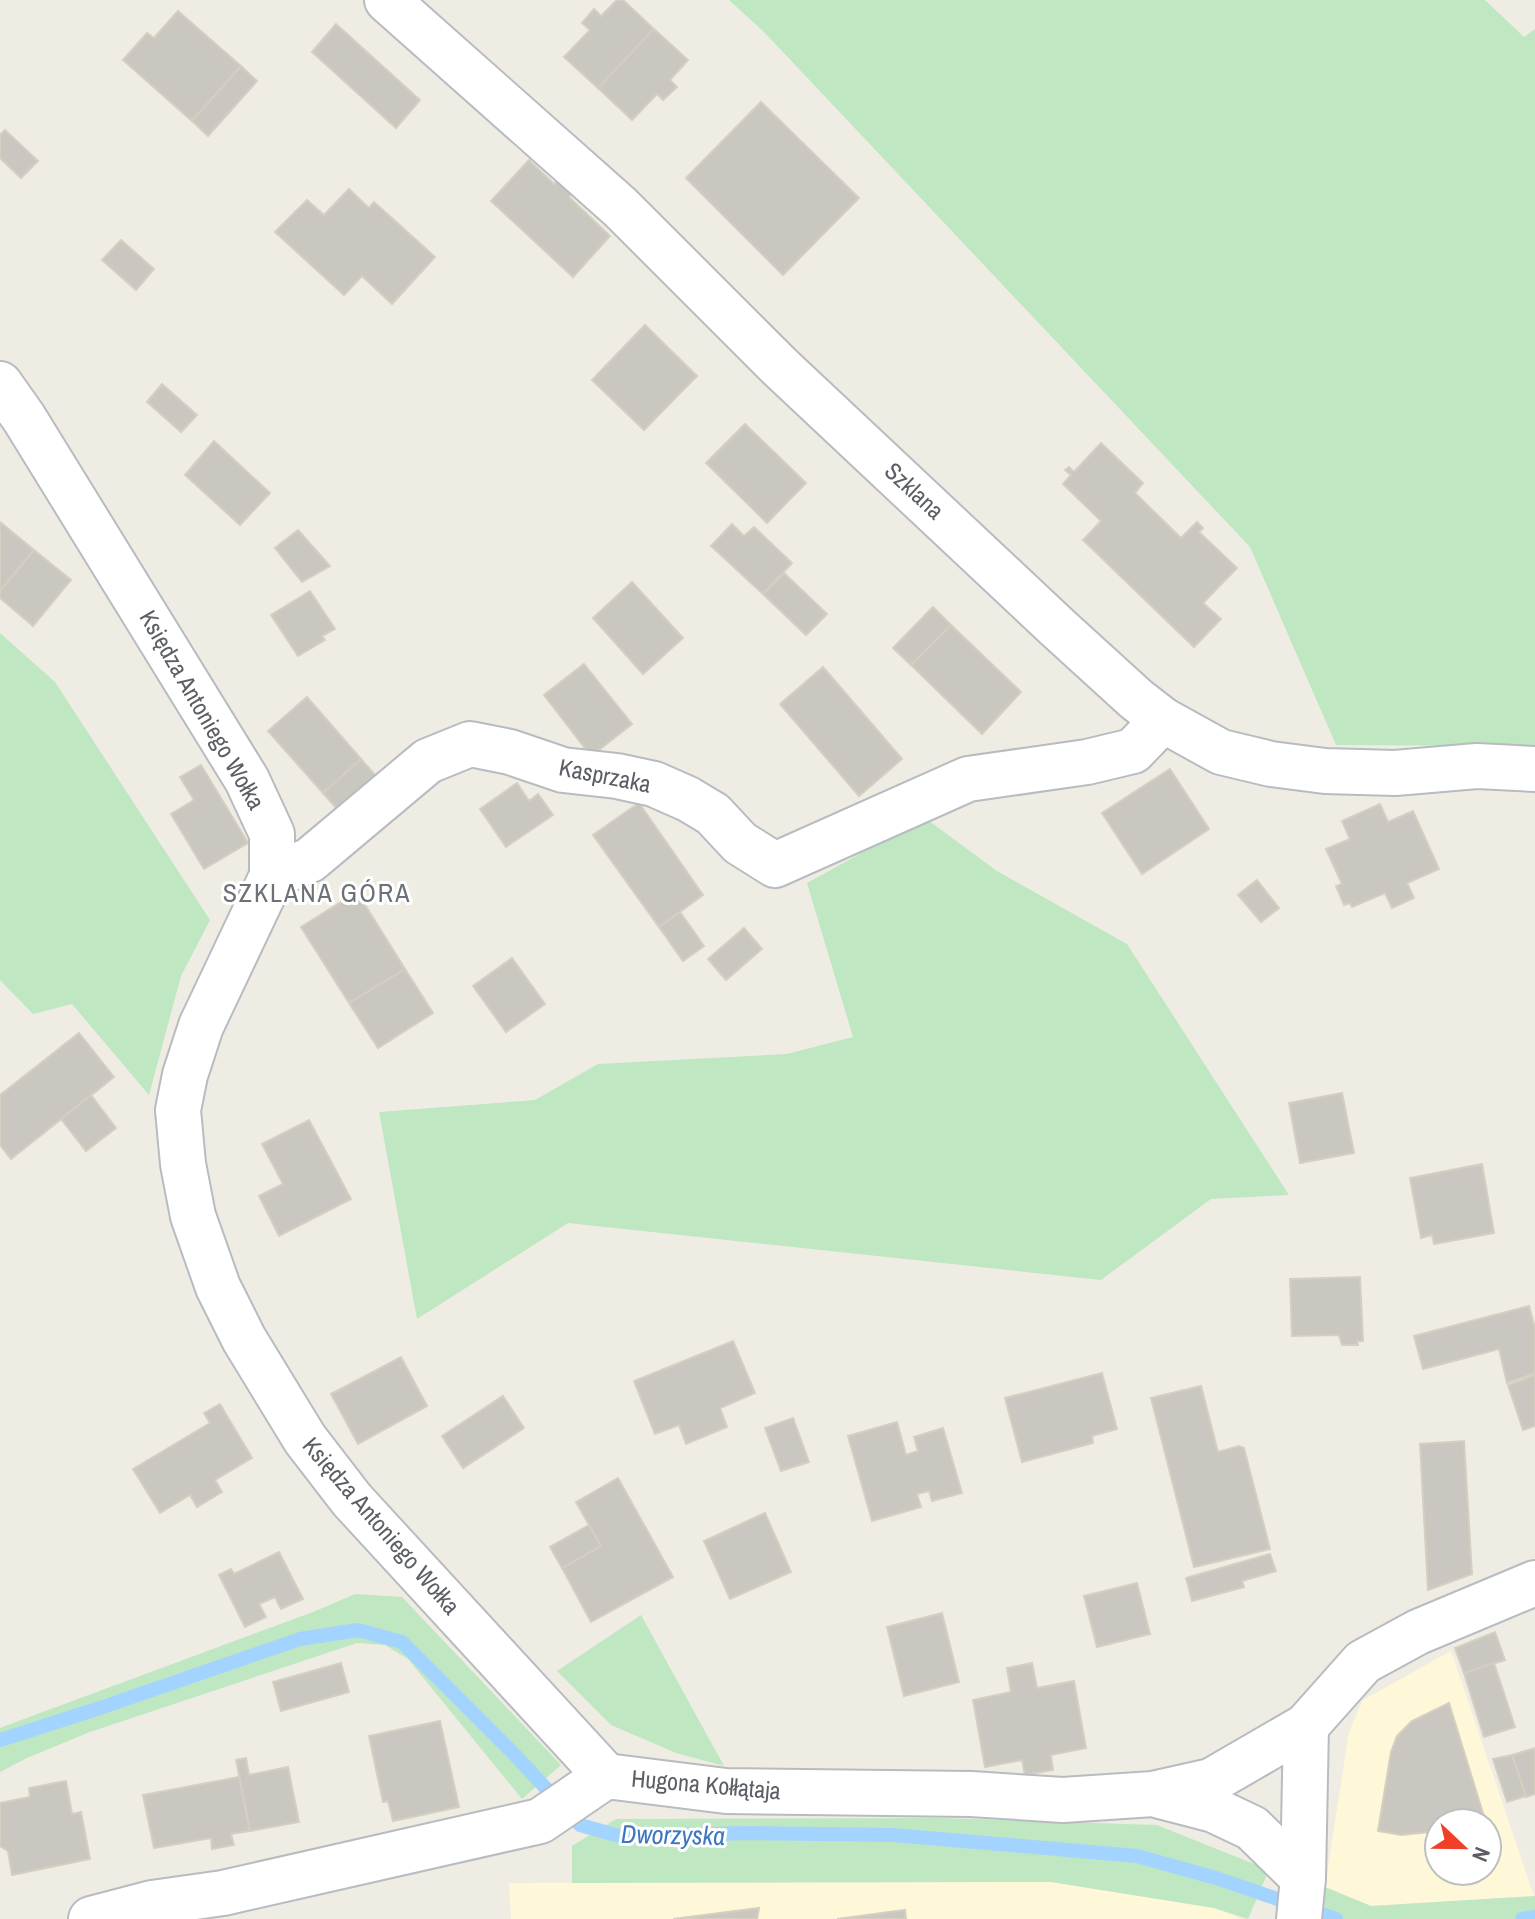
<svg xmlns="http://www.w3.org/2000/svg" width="1535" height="1919" viewBox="0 0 1535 1919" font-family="'Archivo Narrow',sans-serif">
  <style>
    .commercial { fill: #fff8d8; fill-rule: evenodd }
    .green { fill: #bfe7c1 }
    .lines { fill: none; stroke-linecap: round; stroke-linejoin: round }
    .stream { stroke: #a3d3ff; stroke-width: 14 }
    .building { fill: #cac7c0; stroke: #d4cfc1; stroke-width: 2 }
    .minor-casing { stroke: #b8bbc0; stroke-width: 48 }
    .minor { stroke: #fff; stroke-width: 44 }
    .labels { text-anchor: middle; stroke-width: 6; stroke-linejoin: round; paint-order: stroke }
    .street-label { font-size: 24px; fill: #5b5f65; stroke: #fff }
    .neighbourhood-label { font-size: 26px; letter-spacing: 2px; fill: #6c7177; stroke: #fff }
    .water-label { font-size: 26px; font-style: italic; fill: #3e77bf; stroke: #fff }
  </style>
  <rect width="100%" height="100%" fill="#efede3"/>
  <g class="commercial">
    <path d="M1451,1651L1534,1896L1371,1906L1325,1887L1349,1732L1363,1700ZM1439,1823H1487V1871H1439Z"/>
    <path d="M1051,1882L1214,1908L1242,1919H511L509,1883Z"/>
  </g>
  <g class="green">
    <path d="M729,0H1485L1524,37L1535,29V746L1336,745L1250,547L765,33Z"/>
    <path d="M0,633L55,682L210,920L181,976L149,1095L72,1004L33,1014L0,980Z"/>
    <path d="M925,818L997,871L1127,944L1289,1195L1211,1199L1101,1280L568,1223L417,1319L379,1112L535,1100L598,1064L787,1054L853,1037L807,883Z"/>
    <path d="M355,1594L402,1597L561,1765L522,1799L408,1659L385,1645L357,1643L90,1732L27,1758L0,1772V1728L5,1726L313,1612Z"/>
    <path d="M641,1615L724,1766L676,1753L611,1725L557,1671Z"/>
    <path d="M941,1818L1157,1825L1269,1870L1248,1919L1214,1908L1051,1882L572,1883V1846L616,1819Z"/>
    <path d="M1325,1887L1371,1906L1535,1896V1919H1324Z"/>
  </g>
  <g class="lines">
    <g class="stream">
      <path d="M0,1740L100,1708L300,1639L358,1630L402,1642L515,1755L580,1825L623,1837L745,1833L893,1835L1137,1856L1216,1878L1336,1919"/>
      <path d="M1522,1919L1535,1917"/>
    </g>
  </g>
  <g class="building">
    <path d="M617,0H623L654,29L598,88L564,57L590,30L582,23L594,9L601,16Z"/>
    <path d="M178,11L241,66L192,121L123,60L147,33L154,38Z"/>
    <path d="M336,24L420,100L396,128L312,52Z"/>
    <path d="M654,29L688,60L670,80L677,87L663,100L657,94L632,120L598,88Z"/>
    <path d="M241,66L257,81L208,136L192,121Z"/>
    <path d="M761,102L859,198L783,275L686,178Z"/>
    <path d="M5,130L38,161L21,178L0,158V135Z"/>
    <path d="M529,160L554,184L561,177L575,190L569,197L610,236L573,277L491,201Z"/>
    <path d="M349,189L369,208L374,202L435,257L392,304L362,276L344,295L275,232L307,200L324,215Z"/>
    <path d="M121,240L154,269L136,290L102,260Z"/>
    <path d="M645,325L697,376L644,430L592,380Z"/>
    <path d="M162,384L197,415L181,432L147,402Z"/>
    <path d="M745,424L806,483L767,523L706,463Z"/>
    <path d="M214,441L270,493L240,525L185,475Z"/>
    <path d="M1101,443L1143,483L1135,493L1181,538L1197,522L1203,528L1199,532L1237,568L1203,603L1221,619L1194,647L1083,540L1101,521L1063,484L1071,475L1065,470L1069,467L1074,472Z"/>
    <path d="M0,522L34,550L0,591Z"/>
    <path d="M732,524L744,536L754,527L792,563L763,594L711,546Z"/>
    <path d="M298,530L330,566L302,582L275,548Z"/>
    <path d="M34,550L71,580L33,626L0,598V591Z"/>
    <path d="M784,573L827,614L806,635L763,594Z"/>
    <path d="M632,582L683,638L643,674L593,618Z"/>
    <path d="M310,591L335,629L322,636L325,640L298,656L271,615Z"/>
    <path d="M933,607L951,625L911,665L893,648Z"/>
    <path d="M951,625L1021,692L982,734L911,665Z"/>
    <path d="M584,664L632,724L591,756L544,695Z"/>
    <path d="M823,667L902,759L859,796L780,704Z"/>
    <path d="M307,697L361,759L323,793L268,731Z"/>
    <path d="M361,759L376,776L338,810L323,793Z"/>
    <path d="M201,765L248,843L204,869L171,814L194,800L180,777Z"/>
    <path d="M1170,769L1209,829L1142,874L1102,813Z"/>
    <path d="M517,783L529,801L538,794L553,815L506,847L480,809Z"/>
    <path d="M639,803L703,895L659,927L593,835Z"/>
    <path d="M1380,804L1388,822L1413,811L1439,869L1407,883L1414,898L1392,908L1385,893L1352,907L1350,903L1344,905L1336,886L1342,884L1326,849L1350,839L1342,821Z"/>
    <path d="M1257,880L1279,908L1261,922L1238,895Z"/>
    <path d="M357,892L405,969L349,1003L301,927Z"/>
    <path d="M680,912L704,946L683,961L659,927Z"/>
    <path d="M744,928L762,949L726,980L708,959Z"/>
    <path d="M512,958L545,1004L506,1032L473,986Z"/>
    <path d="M405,969L433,1013L378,1048L349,1003Z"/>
    <path d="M79,1033L114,1077L11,1159L0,1145V1095Z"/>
    <path d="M1342,1093L1354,1153L1300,1163L1289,1103Z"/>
    <path d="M91,1095L116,1128L86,1151L61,1119Z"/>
    <path d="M309,1120L351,1199L279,1236L259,1196L283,1184L262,1144Z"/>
    <path d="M1482,1164L1494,1233L1434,1244L1432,1235L1421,1238L1410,1178Z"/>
    <path d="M1360,1277L1363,1341H1357L1358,1345H1342L1339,1335L1292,1336L1290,1279Z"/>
    <path d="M1529,1306L1535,1328V1373L1507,1383L1499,1349L1423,1369L1414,1336Z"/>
    <path d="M733,1341L755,1393L720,1408L727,1427L686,1444L679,1425L655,1434L634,1381Z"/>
    <path d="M401,1357L427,1406L358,1444L331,1394Z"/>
    <path d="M1102,1373L1117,1429L1092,1436L1093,1443L1022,1462L1005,1398Z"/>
    <path d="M1535,1375V1426L1523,1430L1508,1385Z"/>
    <path d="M1201,1386L1218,1452L1239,1446L1244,1448L1270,1549L1194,1567L1151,1398Z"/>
    <path d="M503,1396L524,1428L463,1468L442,1436Z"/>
    <path d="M220,1404L252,1458L215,1480L222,1492L197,1507L190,1495L160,1513L133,1469L210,1423L204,1413Z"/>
    <path d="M793,1418L809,1462L781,1471L765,1428Z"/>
    <path d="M897,1422L906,1455L918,1451L914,1437L943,1428L962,1493L932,1501L929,1491L917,1494L921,1507L872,1521L848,1436Z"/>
    <path d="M1464,1441L1472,1574L1428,1590L1420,1444Z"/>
    <path d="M618,1478L673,1577L591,1622L562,1568L601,1546L576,1502Z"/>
    <path d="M765,1513L791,1572L730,1599L704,1541Z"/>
    <path d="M589,1525L601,1546L562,1568L550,1547Z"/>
    <path d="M279,1552L303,1599L281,1609L275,1597L259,1604L266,1617L245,1627L219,1575L231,1569L234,1574Z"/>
    <path d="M1270,1554L1276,1571L1242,1581L1244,1587L1192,1601L1186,1578Z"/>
    <path d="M1137,1583L1150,1634L1097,1647L1084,1596Z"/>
    <path d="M942,1613L959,1682L904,1696L887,1627Z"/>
    <path d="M1495,1632L1505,1660L1464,1673L1455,1648Z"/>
    <path d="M341,1663L349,1692L281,1711L273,1682Z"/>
    <path d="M1032,1663L1037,1688L1074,1681L1086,1748L1051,1755L1053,1770L1025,1775L1022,1760L985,1767L973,1700L1011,1692L1007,1668Z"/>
    <path d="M1494,1663L1515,1727L1484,1737L1464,1673Z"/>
    <path d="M1449,1703L1486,1823H1439V1831L1401,1835L1378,1831L1391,1752L1397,1736L1412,1721Z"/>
    <path d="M440,1721L459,1807L393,1821L388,1801L383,1802L369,1736Z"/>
    <path d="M1535,1748V1794L1526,1797L1512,1755Z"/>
    <path d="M1512,1755L1526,1796L1507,1802L1493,1759Z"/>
    <path d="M246,1758L249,1775L288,1767L299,1822L250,1831L236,1760Z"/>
    <path d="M239,1777L250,1831L231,1834L234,1845L212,1849L211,1838L154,1848L143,1795Z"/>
    <path d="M66,1781L72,1814L81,1812L90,1859L12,1875L8,1851L0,1846V1803L30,1797L29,1788Z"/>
    <path d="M759,1908L757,1919H673Z"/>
    <path d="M905,1910L906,1919H837Z"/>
  </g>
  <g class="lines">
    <defs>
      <g id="minor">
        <path d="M387,0L620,207L779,366L1057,627L1136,699L1163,720L1221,752L1271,764L1325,771L1395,773L1477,766L1535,769"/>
        <path d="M0,384L24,418L247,780L272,834V876L201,1026L185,1075L178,1110L183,1164L193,1216L218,1287L244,1339L305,1439L352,1500L606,1776"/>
        <path d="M272,876L310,860L428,761L470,744L510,752L563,770L617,776L654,784L688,799L713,814L740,843L775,865L968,779L1087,762L1133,751L1163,720"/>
        <path d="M1306,1726L1363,1662L1418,1632L1535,1583"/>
        <path d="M1160,1796L1214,1810L1252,1828L1303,1878"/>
        <path d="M91,1919L152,1903L223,1893L540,1821L606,1776L726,1791L971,1794L1063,1800L1153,1794L1211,1781L1306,1726L1303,1878L1299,1919"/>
      </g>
    </defs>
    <use href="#minor" class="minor-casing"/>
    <use href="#minor" class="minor"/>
  </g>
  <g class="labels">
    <g class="street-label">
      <text transform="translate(914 491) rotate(43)" y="8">Szklana</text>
      <text transform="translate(202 710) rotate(60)" y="8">Księdza Antoniego Wołka</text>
      <text transform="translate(605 776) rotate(11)" y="8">Kasprzaka</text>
      <text transform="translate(381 1526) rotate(49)" y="8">Księdza Antoniego Wołka</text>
      <text transform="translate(706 1785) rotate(5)" y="8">Hugona Kołłątaja</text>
    </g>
    <g class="neighbourhood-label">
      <text x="317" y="902">SZKLANA GÓRA</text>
    </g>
    <g class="water-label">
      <text transform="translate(673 1835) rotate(1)" y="9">Dworzyska</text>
    </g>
  </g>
  <g transform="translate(1463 1847) rotate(112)"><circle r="38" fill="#ffffff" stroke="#bdbfc1" stroke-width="2"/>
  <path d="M0-6L14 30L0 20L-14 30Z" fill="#f04128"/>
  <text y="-12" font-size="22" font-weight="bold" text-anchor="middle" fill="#5b5f65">N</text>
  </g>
</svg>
